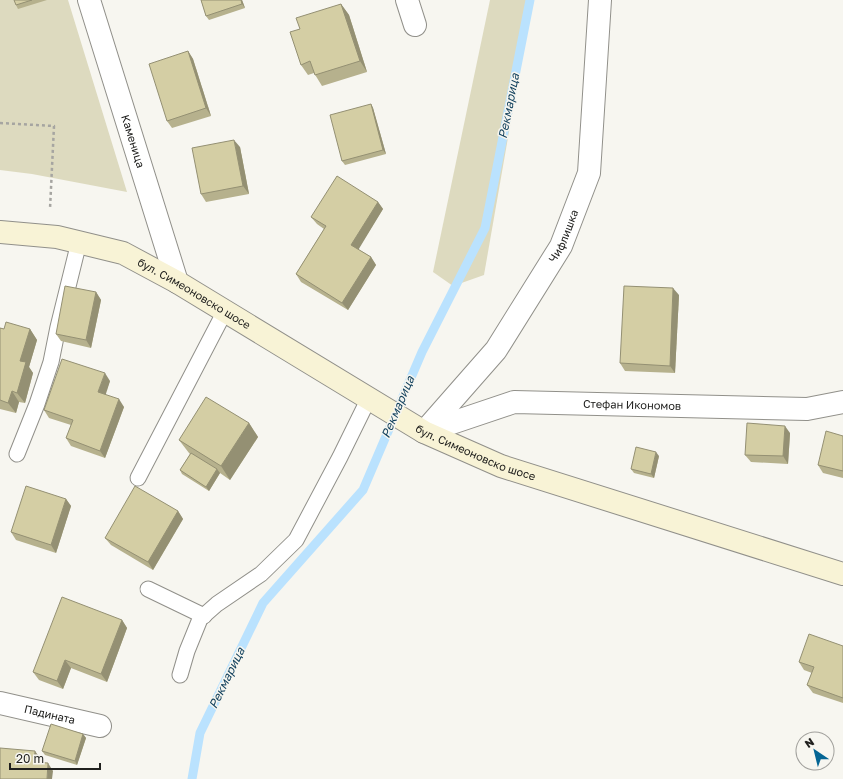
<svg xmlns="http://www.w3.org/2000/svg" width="843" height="779" viewBox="0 0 843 779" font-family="'Golos Text',sans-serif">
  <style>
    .green { fill: #dddabf }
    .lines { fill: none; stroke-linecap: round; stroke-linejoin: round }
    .stream { stroke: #bae2fe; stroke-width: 9 }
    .lane-casing { stroke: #91908a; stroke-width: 17 }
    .street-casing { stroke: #91908a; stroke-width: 24 }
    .secondary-casing { stroke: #91908a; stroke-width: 24 }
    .path { stroke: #a6a5a1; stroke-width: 2.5; stroke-dasharray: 3 3; stroke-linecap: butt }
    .lane { stroke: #fff; stroke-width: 15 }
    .street { stroke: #fff; stroke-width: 22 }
    .secondary { stroke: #f8f3d6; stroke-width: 22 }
    .wall { fill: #b6b18d }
    .shaded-wall { fill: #949073 }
    .building { fill: #d4cea4; stroke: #949073 }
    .labels { text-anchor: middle; stroke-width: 3; stroke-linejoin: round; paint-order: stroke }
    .street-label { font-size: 11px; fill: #20201e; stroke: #f7f6f0 }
    .water-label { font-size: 12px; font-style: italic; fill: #13425e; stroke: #f7f6f0 }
  </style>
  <rect width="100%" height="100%" fill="#f7f6f0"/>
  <g class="green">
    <path d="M0,0H68L127,192L32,174L0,170Z"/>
    <path d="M490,0H532L484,275L453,286L433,272Z"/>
  </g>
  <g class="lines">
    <path class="stream" d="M192,779L200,733L263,603L363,490L422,352L485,228L530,0"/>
    <defs>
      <g id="lane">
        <path d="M17,454L37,404L51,362L58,327L79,242"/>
        <path d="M138,478L225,311"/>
        <path d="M148,589L204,616"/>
        <path d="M180,675L187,651L200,619L217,604L261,574L296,540L340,457L369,398"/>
      </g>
      <g id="street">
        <path id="s1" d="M89,0L177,282"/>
        <path d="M407,0L415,25"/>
        <path id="s2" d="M424,432L496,350L561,246L589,173L600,0"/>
        <path id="s3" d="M425,432L514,402L807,409L843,402"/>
        <path id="s4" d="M0,703L100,726"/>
      </g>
      <g id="secondary">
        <path id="s5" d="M0,232L57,237L123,253L177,282L424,432L501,466L843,574"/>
      </g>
    </defs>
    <use href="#lane" class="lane-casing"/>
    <use href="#street" class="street-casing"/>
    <use href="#secondary" class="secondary-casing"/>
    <path class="path" d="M0,123L54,126L50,209"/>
    <use href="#lane" class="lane"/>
    <use href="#street" class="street"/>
    <use href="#secondary" class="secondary"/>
  </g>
  <g class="wall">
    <path d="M14,0H47L18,9L16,5Z"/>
    <path d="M201,0H242L245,8L209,20L206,16Z"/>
    <path d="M341,4L349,15L367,72L322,86L314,73L308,75L301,65L300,29Z"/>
    <path d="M188,51L193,59L211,116L172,128L167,121Z"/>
    <path d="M371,104L373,108L386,154L345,165L342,161Z"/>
    <path d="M240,147L249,194L206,202L201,194Z"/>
    <path d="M378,202L383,209L358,249L371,257L376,265L348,310L301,282L296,274L324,229L317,224L311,217Z"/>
    <path d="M96,292L101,300L91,348L61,341L56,334Z"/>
    <path d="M679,295L675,373L625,371L620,363Z"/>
    <path d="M0,328L4,329H30L37,340L29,367L33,373L25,403L19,402L16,413L0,409Z"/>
    <path d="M110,381L105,394L124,407L105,458L71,446L66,438L71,425L49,418L44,410Z"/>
    <path d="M249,423L258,437L230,480L220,473L209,491L182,474L180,470L190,454L189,453L179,440Z"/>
    <path d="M790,433L788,464L751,462L745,455Z"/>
    <path d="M843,436V478L823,473L818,465Z"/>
    <path d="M659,456L654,478L634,473L631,469Z"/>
    <path d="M66,499L71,506L56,553L16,540L11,532Z"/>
    <path d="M178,511L183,519L153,570L111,545L105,538Z"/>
    <path d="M122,620L127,628L107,682L71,668L63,689L39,680L33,672Z"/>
    <path d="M843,646V703L813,693L807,685L812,673L804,670L799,662Z"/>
    <path d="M83,734L86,738L77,765L45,755L42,751Z"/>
  </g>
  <g class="shaded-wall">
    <path d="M241,0H242L245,8L242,4Z"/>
    <path d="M341,4L349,15L367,72L360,61Z"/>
    <path d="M188,51L193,59L211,116L206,108Z"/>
    <path d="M371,104L373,108L386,154L383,150Z"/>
    <path d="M234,140L240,147L249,194L243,186Z"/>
    <path d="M378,202L383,209L357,252L351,245Z"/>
    <path d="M371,257L376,265L348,310L342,303Z"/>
    <path d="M673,288L679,295L675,373L670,366Z"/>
    <path d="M96,292L101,300L91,348L86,340Z"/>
    <path d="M30,329L37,340L29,367L33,373L25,403L17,393L20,361Z"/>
    <path d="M105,373L110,381L104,400L98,392Z"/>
    <path d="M12,391L19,402L16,413L8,403Z"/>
    <path d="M119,399L124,407L105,458L100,451Z"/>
    <path d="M249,423L258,437L230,480L221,466Z"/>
    <path d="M785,426L790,433L788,464L783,456Z"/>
    <path d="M656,452L659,456L654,478L651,474Z"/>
    <path d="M217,469L220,473L209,491L206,487Z"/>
    <path d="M66,499L71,506L56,553L51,545Z"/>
    <path d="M178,511L183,519L153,570L148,562Z"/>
    <path d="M122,620L127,628L107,682L101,674Z"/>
    <path d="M65,660L71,668L63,689L57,681Z"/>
    <path d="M83,734L86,738L77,765L75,761Z"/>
    <path d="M35,751L40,758L39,770L34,762Z"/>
    <path d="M48,763L53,771L52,779H47Z"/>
  </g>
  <g class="building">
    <path d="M14,0H32L16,5Z"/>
    <path d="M201,0H241L242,4L206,16Z"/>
    <path d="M341,4L360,61L315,75L310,61L301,65L290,32L300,29L296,18Z"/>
    <path d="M188,51L206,108L167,121L149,64Z"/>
    <path d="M371,104L383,150L342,161L330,115Z"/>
    <path d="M234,140L243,186L201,194L192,148Z"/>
    <path d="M337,176L378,202L351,245L371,257L342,303L296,274L326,226L311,217Z"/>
    <path d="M65,286L96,292L86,340L56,334Z"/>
    <path d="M624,286L673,288L670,366L620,363Z"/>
    <path d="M6,322L30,329L20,361L26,362L17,393L12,391L8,403L0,400V328L4,329Z"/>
    <path d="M62,359L105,373L98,392L119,399L100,451L66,438L73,420L44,410Z"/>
    <path d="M206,397L249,423L221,466L179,440Z"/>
    <path d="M747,423L785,426L783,456L745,455Z"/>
    <path d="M826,431L843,436V471L818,465Z"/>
    <path d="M636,447L656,452L651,474L631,469Z"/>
    <path d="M191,453L217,469L206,487L180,470Z"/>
    <path d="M26,486L66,499L51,545L11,532Z"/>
    <path d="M135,486L178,511L148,562L105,538Z"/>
    <path d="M62,597L122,620L101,674L65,660L57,681L33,672Z"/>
    <path d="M809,634L843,646V698L807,685L814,667L799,662Z"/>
    <path d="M51,724L83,734L75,761L42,751Z"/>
    <path d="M0,748L35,751L34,762L48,763L47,779H0Z"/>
  </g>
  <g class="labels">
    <g class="street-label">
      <text dy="4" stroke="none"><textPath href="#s1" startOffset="148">Каменица</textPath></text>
      <text dy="4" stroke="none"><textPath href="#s2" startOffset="242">Чифлишка</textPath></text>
      <text dy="4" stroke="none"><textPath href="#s5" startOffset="207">бул. Симеоновско шосе</textPath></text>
      <text dy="4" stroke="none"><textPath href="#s3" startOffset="212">Стефан Икономов</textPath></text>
      <text dy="4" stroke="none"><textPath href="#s5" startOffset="531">бул. Симеоновско шосе</textPath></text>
      <text dy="4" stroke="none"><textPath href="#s4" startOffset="51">Падината</textPath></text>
    </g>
    <g class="water-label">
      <text transform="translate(509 106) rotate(-79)" y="4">Рекмарица</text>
      <text transform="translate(398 407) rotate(-67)" y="4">Рекмарица</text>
      <text transform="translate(227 678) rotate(-64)" y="4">Рекмарица</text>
    </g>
  </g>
  <g transform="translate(815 751) rotate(325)"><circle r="19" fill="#f7f6f0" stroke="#a1a09c"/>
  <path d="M0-3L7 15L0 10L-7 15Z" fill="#046594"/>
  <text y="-6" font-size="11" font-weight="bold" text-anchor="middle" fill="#20201e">N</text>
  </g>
  <path d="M10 763v6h90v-6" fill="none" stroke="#20201e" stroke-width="2"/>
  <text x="16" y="763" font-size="12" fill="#20201e" stroke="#f7f6f0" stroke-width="3" paint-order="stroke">20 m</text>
</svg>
